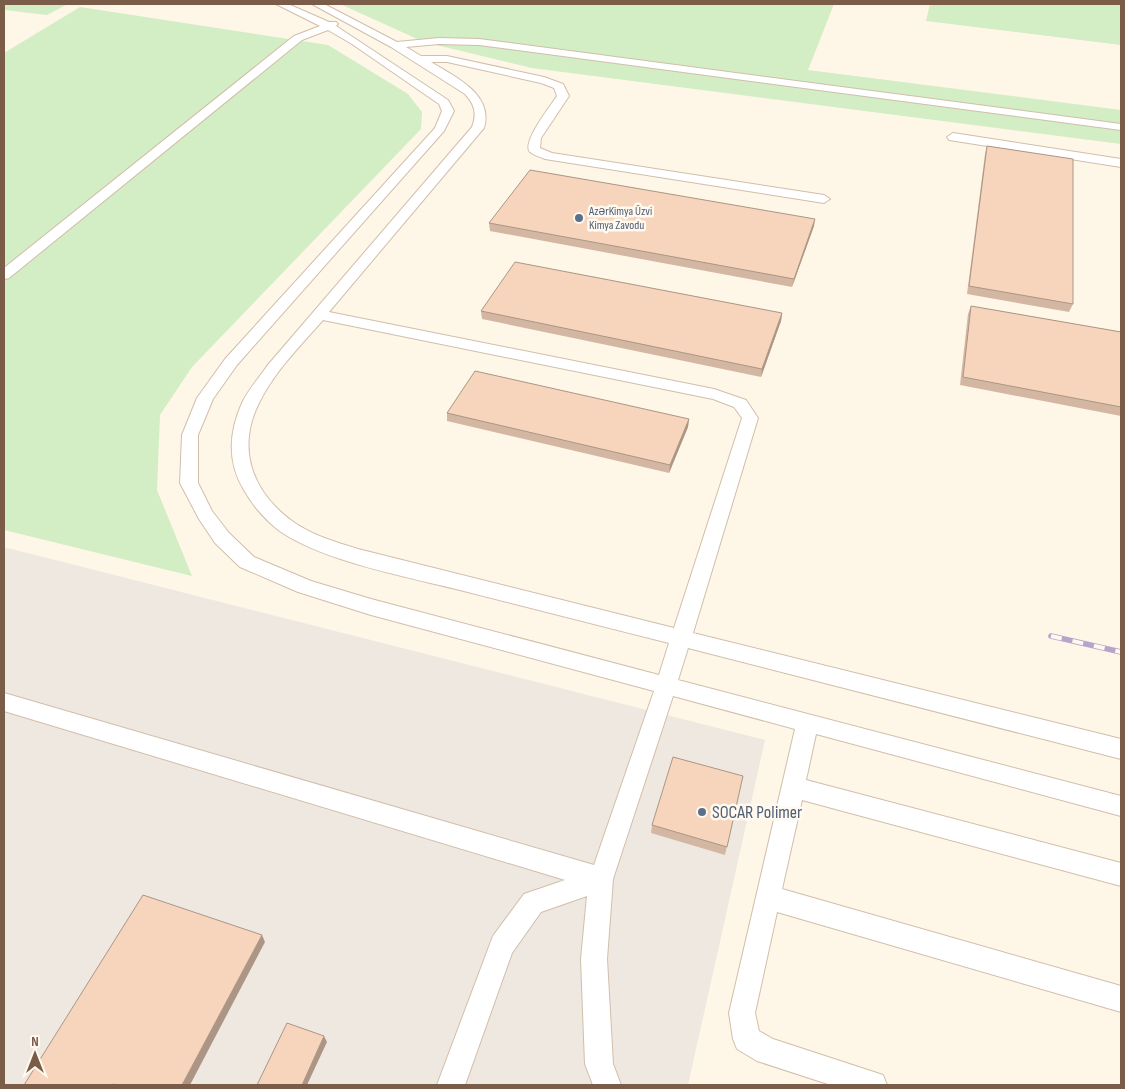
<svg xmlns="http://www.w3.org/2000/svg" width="1125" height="1089" viewBox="0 0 1125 1089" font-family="'Sofia Sans Condensed',sans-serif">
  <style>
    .industrial { fill: #eee8e1 }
    .green { fill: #d3edc4 }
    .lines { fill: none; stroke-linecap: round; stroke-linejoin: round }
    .lane-casing { stroke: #d1beab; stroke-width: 2 }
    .lane { fill: #fff; fill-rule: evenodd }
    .rail-casing { stroke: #b9a3ca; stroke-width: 5.5 }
    .rail { stroke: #fff9ef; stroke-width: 4; stroke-dasharray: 11; stroke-linecap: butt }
    .wall { fill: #d4b7a2 }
    .shaded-wall { fill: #ac9584 }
    .building { fill: #f6d5bc; stroke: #ac9584 }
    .service-dot { fill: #5c6f8a; stroke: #fff9ef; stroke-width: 2 }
    .labels { text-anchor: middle; stroke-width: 5; stroke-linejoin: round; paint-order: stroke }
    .far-service-label { font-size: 12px; fill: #4e5e75; stroke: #fff9ef; text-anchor: start }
    .near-service-label { font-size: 18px; fill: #4e5e75; stroke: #fff9ef; text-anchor: start }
  </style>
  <rect width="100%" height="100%" fill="#fef6e7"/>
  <path class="industrial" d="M4,547L765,740L688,1085H4Z"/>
  <g class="green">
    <path d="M4,4H68L47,15L4,10Z"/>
    <path d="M340,4H834L808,70L1121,110V144L532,68L424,42Z"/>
    <path d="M930,4H1121V45L926,21Z"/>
    <path d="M80,7L328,45L408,94L422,112L421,129L192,367L160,415L157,490L192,576L4,530V53Z"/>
  </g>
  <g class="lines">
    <defs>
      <g id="lane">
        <path d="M276,4H288L329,22H336L338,24L336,26L448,100L454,111L444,131L237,365L213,399L198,435V483L212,511L229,533L254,557L311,581L371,599L659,675L669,643C600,626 530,608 460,590C408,577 326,562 281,532C266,521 253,506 244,490C227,462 229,432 242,403C248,390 259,378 267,366L472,127C477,114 475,105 465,94L391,47L312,4H324L397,42L439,38L479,39L1121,124V130L479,45L439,44L406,47L421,56H447L544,77L563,84L569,96L541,138L540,148L552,153L824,195L830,199L824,203L545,159C541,157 533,155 530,152C521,143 551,105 557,96L554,88L541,83L447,62H431C455,77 494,94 484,128L329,312L714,389L746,400L758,418L693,633L1121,739V759L688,648L678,680L1121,796V816L816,734L806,780L1121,863V886L802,800L782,889L1121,986V1012L777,912L755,1013L759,1031L773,1039L883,1075L887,1085H831L757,1061L737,1049L733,1039L729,1013L795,729L673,696L613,879L607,959L613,1064L621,1085H593L585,1064L581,959L587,896L541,912L512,953L465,1085H437L493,936L524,894L565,880L4,711V693L594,865L654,691L371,615L298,592L240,567L215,543L199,519L180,483L182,435L197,398L225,359L435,128L442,111L439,104L352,44L328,30L302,40L9,278L4,279V268L294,36L320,26ZM323,320L713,399L734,407L742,418L674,628L358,549C336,542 311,535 292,521C251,491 236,447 260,401C275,371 301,345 323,320Z"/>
        <path d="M953,133L1121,159V167L949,140L947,137Z"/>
      </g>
    </defs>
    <use href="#lane" class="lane-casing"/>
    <use href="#lane" class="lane"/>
    <defs>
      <path id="rail" d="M1051,636L1121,652"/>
    </defs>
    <use href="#rail" class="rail-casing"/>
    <use href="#rail" class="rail"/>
  </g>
  <g class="wall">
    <path d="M987,146L1073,304L1069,312L967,294L985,154Z"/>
    <path d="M489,223L814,226L792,287L490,231Z"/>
    <path d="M971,306L1121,332V416L960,385L968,314Z"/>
    <path d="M481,311L782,313L781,321L761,377L482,319Z"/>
    <path d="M447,413L689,419L688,427L669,473L447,421Z"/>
    <path d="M743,776L725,855L651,833L652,825Z"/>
  </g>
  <g class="shaded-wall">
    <path d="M815,219L814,226L792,287L794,279Z"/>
    <path d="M782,313L781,321L761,377L762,369Z"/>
    <path d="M689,419L688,427L669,473L670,465Z"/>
    <path d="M262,935L265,942L190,1085H182Z"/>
    <path d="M324,1036L327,1042L307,1085H302Z"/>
  </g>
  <g class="building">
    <path d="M987,146L1073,159V304L969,286Z"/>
    <path d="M530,170L815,219L794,279L489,223Z"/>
    <path d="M515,262L782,313L762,369L481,311Z"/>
    <path d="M971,306L1121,332V407L963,377Z"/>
    <path d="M475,371L689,419L670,465L447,413Z"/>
    <path d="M673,757L743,776L727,847L652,825Z"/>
    <path d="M143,895L262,935L182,1085H117L113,1084L112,1085H24Z"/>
    <path d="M287,1023L324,1036L302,1085H257Z"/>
  </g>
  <g class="service-dot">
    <circle cx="579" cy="218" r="5"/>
    <circle cx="702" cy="812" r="5"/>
  </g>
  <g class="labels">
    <g class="far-service-label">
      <text x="589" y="215">AzərKimya Üzvi<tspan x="589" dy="14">Kimya Zavodu</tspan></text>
    </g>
    <g class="near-service-label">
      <text x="712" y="818">SOCAR Polimer</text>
    </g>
  </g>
  <rect width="1125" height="1089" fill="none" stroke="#7a5c49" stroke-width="10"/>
  <g transform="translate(35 1054)" stroke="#fff9ef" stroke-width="4" paint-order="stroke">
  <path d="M0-4L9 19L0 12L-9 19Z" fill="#7a5c49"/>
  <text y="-8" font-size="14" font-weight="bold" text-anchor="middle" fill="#7a5c49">N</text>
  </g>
</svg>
